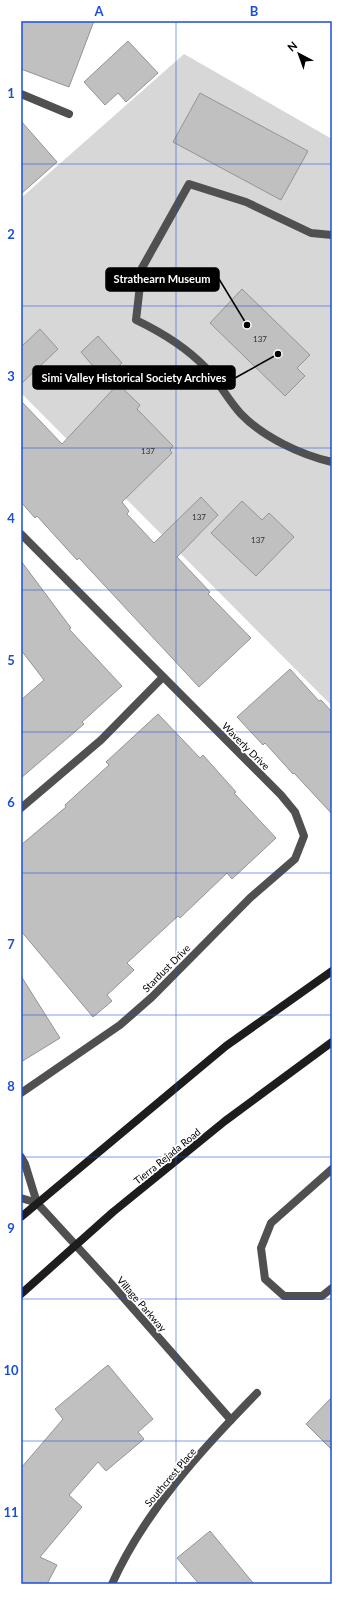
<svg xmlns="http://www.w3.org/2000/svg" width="353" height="1605" viewBox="0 0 353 1605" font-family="Lato,sans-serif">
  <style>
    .green { fill: #d7d7d7 }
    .building { fill: #c0c0c0; stroke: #949494 }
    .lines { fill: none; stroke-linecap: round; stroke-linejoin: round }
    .lane { stroke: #505050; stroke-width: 8 }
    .street { stroke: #505050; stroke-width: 8 }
    .secondary { stroke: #1d1d1d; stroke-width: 8 }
    .grid { fill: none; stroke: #1d4ed8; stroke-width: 1; stroke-opacity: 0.55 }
    .labels { text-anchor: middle; stroke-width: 3.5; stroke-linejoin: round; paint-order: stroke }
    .number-label { font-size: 8px; fill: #303030 }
    .street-label { font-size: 10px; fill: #000; stroke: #fff }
    .leader { fill: none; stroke: #000; stroke-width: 1.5 }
    .callout-dot { fill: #000; stroke: #fff; stroke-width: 1.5 }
    .callout { fill: #000; stroke: #000; stroke-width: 1.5 }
    .callout-label { font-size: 11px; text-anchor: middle; font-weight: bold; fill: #fff }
    .neatline { fill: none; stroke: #1d4ed8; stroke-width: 1.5 }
    .grid-label { font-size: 13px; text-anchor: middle; font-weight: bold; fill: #1d4ed8 }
  </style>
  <rect width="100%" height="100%" fill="#fff"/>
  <path class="green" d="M184,54L332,139V706L21,393V198Z"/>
  <g class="building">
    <path d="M21,21H94L69,87L21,69Z"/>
    <path d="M128,41L158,73L126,102L118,93L105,105L84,82Z"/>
    <path d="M200,93L308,151L281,200L173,142Z"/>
    <path d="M21,121L57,162L21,194Z"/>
    <path d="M242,289L310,355L297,368L305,376L285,396L210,323Z"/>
    <path d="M40,329L58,349L21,384V347Z"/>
    <path d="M98,336L122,363L104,379L81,352Z"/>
    <path d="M118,384L140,405L137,409L173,446L170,450L172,453L122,502L129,511L127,514L154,543L201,497L218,515L177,557L210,592L208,594L251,638L199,687L79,558L77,560L37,516L35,518L21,502V401L62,444Z"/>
    <path d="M242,501L262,520L269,513L294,537L256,576L211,533Z"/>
    <path d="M21,561L71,628L69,629L122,686L82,722L84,724L21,778V700L44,680L21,650Z"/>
    <path d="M290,669L319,701L321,700L332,712V814L294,773L293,774L265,743L263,745L237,717Z"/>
    <path d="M158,714L200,758L203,755L236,792L234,793L276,838L232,879L227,873L180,918L178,916L127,963L134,970L107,995L112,1001L93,1017L21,931V845L66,807L65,805L109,765L106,762Z"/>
    <path d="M21,976L60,1038L21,1062Z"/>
    <path d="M108,1365L153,1419L138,1432L144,1439L106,1471L98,1462L69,1495L82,1507L40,1557L57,1565L47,1584H21V1468L63,1419L55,1409Z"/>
    <path d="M332,1397V1450L306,1424Z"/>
    <path d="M210,1531L254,1584H199L177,1558Z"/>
  </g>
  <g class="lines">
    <g class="lane">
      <path d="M332,235L311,233L246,202L189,184L142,268L136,320C161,332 186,347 206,368C219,382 228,400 241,414C263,437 301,455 332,462"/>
      <path d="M332,1169L271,1223L261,1248L265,1279L284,1296H322L332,1288"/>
    </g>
    <g class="street">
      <path d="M21,94L69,114"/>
      <path d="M21,534L281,795L295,812L304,836L295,859L250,898L152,997L120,1025L21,1093"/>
      <path d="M21,808L101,740L163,677"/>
      <path d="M21,1157L25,1164L37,1203L115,1288L231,1420"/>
      <path d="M21,1198L37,1203"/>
      <path d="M112,1584C144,1512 202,1449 257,1393"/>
    </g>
    <g class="secondary">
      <path d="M21,1217L226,1046L332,971"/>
      <path d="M21,1294L113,1212L225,1121L332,1042"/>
    </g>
  </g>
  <path class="grid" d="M176,21V1584M21,164H332M21,306H332M21,448H332M21,590H332M21,732H332M21,873H332M21,1015H332M21,1157H332M21,1299H332M21,1441H332"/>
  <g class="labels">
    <g class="number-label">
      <text x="260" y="342">137</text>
      <text x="148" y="454">137</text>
      <text x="199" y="520">137</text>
      <text x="258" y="543">137</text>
    </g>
    <g class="street-label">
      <text transform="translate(246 746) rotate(45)" y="4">Waverly Drive</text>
      <text transform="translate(166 968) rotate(-45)" y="4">Stardust Drive</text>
      <text transform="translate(167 1156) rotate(-39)" y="4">Tierra Rejada Road</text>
      <text transform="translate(142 1304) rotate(49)" y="4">Village Parkway</text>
      <text transform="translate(170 1477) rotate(-50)" y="4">Southcrest Place</text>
    </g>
  </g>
  <path class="leader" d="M247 325L219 279M278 354L235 378"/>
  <g class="callout-dot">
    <circle cx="247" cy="325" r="4"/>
    <circle cx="278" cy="354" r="4"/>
  </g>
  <g class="callout">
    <rect x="106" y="268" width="113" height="23" rx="4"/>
    <rect x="33" y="366" width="202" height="23" rx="4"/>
  </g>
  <g class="callout-label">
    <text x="162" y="283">Strathearn Museum</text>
    <text x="134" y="382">Simi Valley Historical Society Archives</text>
  </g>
  <rect width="353" height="1605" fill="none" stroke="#ffffff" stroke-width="44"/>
  <g transform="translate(299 54) rotate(319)" stroke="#ffffff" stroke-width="3" paint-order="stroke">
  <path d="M0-3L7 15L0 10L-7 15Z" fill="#000000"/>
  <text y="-6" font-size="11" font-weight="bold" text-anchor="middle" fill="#000000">N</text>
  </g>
  <rect x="22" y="22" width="309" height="1561" class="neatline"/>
  <g class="grid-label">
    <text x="99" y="16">A</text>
    <text x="254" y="16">B</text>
    <text x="11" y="98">1</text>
    <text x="11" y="239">2</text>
    <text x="11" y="381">3</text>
    <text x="11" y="523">4</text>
    <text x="11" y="665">5</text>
    <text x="11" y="807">6</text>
    <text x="11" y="949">7</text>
    <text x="11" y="1091">8</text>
    <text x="11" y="1233">9</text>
    <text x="11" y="1375">10</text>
    <text x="11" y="1517">11</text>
  </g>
</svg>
